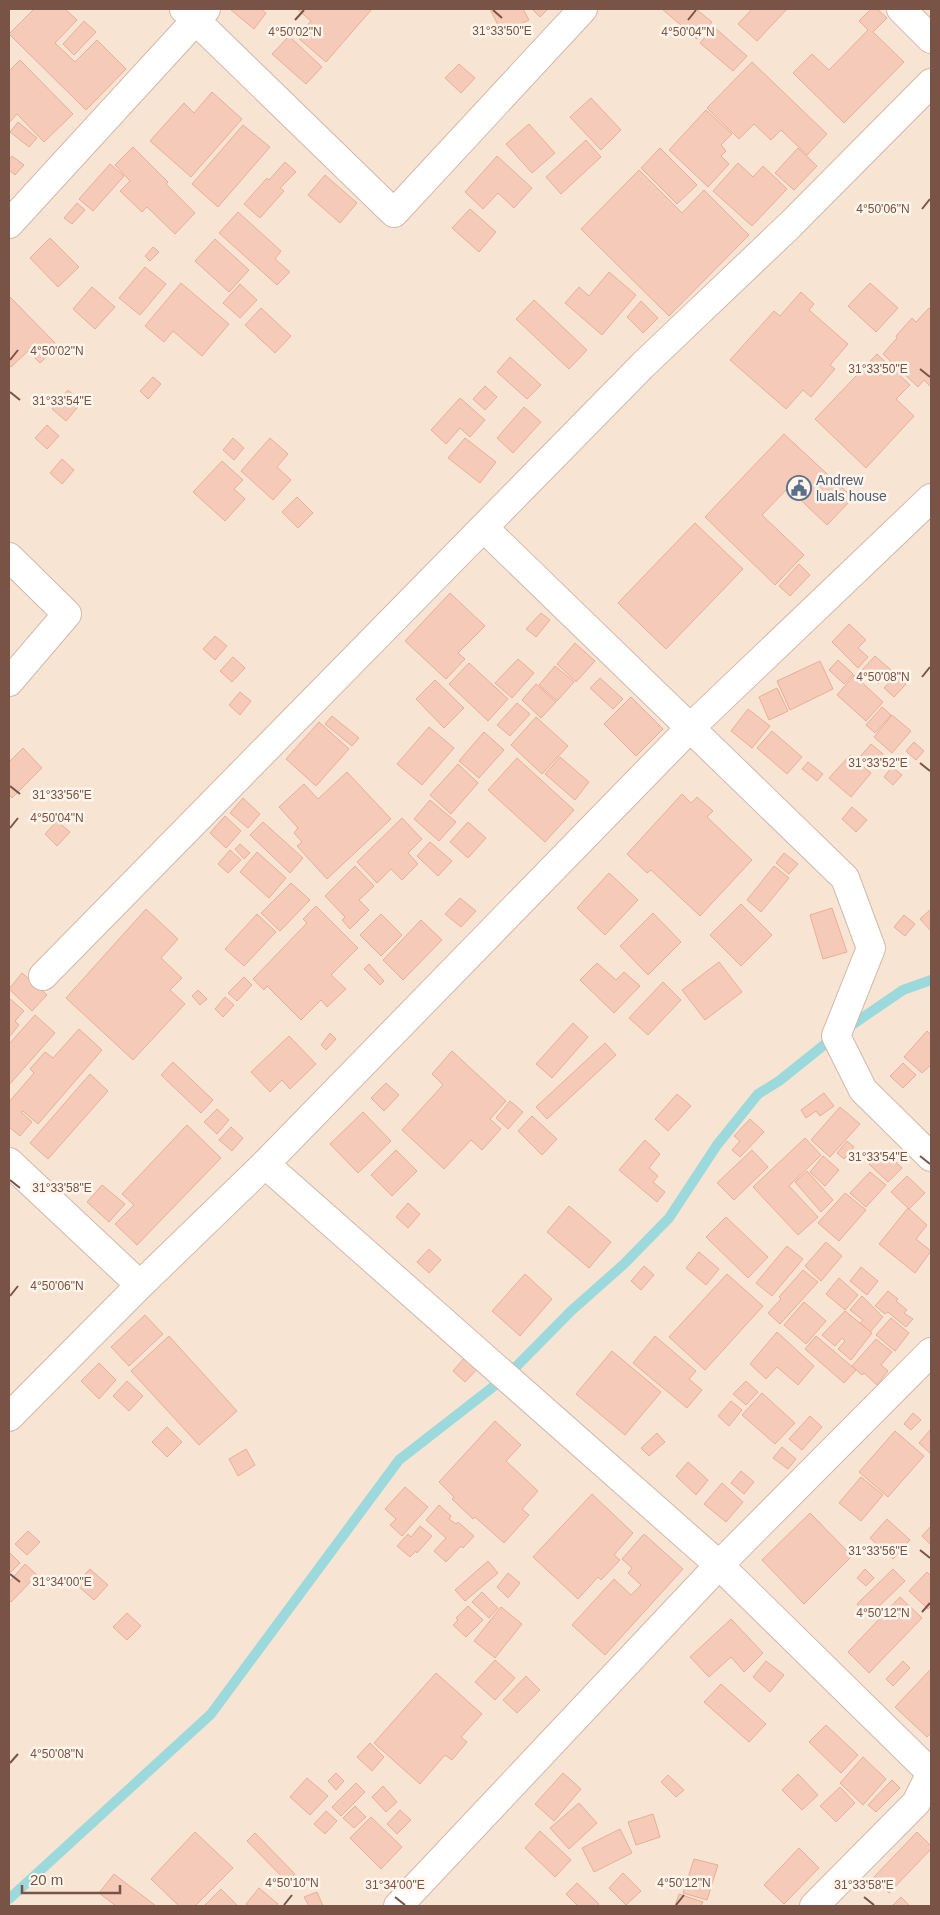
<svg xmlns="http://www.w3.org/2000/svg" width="940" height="1915" viewBox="0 0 940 1915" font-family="Helvetica,sans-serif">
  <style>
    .residential { fill: #f8e4d3 }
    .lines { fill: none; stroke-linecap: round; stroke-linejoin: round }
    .stream { stroke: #9bd9dc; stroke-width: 10 }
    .building { fill: #f6cab8; stroke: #eaae97 }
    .minor-casing { stroke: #d2b9aa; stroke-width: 30 }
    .minor { stroke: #fff; stroke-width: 28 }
    .ticks { fill: none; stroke: #785346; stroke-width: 2 }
    .labels { text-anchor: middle; stroke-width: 5; stroke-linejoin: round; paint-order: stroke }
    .service-label { font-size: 14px; fill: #4e5e75; stroke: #fff5eb; text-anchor: start }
    .ticks-label { font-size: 12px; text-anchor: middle; fill: #785346; stroke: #fff5eb; stroke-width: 5; stroke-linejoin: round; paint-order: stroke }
  </style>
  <rect width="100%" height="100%" fill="#fef1e3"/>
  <rect class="residential" x="9" y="9" width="922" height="1897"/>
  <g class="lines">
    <g class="stream">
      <path d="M846,1029L903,990L931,980"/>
      <path d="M9,1899L211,1714L399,1460L507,1376L571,1311L624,1264L669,1218L717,1145L758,1094L779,1081L834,1037"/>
    </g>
  </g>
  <g class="building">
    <path d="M34,9H65L77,20L55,43L75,62L97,40L126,69L86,110L9,34Z"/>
    <path d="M233,9H261L266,13L254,29L231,10Z"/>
    <path d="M297,9H372L326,62L297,37L311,21Z"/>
    <path d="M490,9H523L529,20L502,33Z"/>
    <path d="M532,9H548L540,17Z"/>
    <path d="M662,9H696L712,22L697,39Z"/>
    <path d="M752,9H787L757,41L738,24Z"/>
    <path d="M871,9H877L887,18L873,32L904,62L844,123L793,73L812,54L829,70L868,30L859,21Z"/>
    <path d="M84,21L96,32L74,55L63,44Z"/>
    <path d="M714,27L747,56L733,71L700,43Z"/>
    <path d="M289,36L322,67L306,84L272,54Z"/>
    <path d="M20,60L73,114L44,142L17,114L9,123V71Z"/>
    <path d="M752,62L827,134L807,155L781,130L771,140L754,124L739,139L707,108Z"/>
    <path d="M459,64L475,78L461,93L445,78Z"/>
    <path d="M212,92L242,119L191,177L150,141L184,103L194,113Z"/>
    <path d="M591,98L621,130L601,150L570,117Z"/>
    <path d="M706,110L732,134L721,145L726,151L721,156L729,164L708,187L669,150Z"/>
    <path d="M18,122L37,138L29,147L10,132Z"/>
    <path d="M529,124L555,153L532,173L506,144Z"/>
    <path d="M243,125L270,147L218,207L192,184Z"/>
    <path d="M586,140L601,157L561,194L546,177Z"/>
    <path d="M133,147L168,182L166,184L195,213L175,234L147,207L142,212L120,191L130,181L115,165Z"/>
    <path d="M660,148L697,185L677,204L641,168Z"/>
    <path d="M798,148L817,166L794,190L775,173Z"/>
    <path d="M12,156L24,165L15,175L9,170V160Z"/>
    <path d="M497,156L532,188L514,208L498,193L483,209L465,192Z"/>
    <path d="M285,162L296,172L280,188L284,191L260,218L244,204L267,178L269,180Z"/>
    <path d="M738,163L753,177L763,166L787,189L752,226L713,191Z"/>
    <path d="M110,164L124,176L93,211L79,199Z"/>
    <path d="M639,170L682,213L704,190L749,235L669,316L581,229Z"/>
    <path d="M325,175L357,203L340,223L308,195Z"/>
    <path d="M77,203L85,210L72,224L64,218Z"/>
    <path d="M470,209L496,232L479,252L452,228Z"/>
    <path d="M238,212L281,251L275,259L290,272L277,285L219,233Z"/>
    <path d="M50,238L79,267L58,287L30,258Z"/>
    <path d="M215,239L249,270L229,292L195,261Z"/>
    <path d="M153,247L159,252L150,261L145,256Z"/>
    <path d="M145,267L166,284L140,315L119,298Z"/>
    <path d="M609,272L636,295L602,335L565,303L579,287L589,296Z"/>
    <path d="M181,283L229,324L202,356L173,331L164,342L145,326Z"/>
    <path d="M870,283L898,308L876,332L848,306Z"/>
    <path d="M240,284L257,300L240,318L223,303Z"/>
    <path d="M92,287L115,307L95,329L73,309Z"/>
    <path d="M801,292L814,304L809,310L848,344L830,365L835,369L811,397L803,390L786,409L730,360L774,311L780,316Z"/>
    <path d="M9,296L58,346L40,363L28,351L11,367L9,365Z"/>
    <path d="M534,300L587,350L569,369L516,319Z"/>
    <path d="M641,301L658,318L643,333L627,317Z"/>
    <path d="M261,308L291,336L275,353L245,325Z"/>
    <path d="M929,308L931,309V387L924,380L918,387L883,354L897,338L896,336L912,318L916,322Z"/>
    <path d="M877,354L910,385L896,399L914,416L866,468L815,419Z"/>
    <path d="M510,357L541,385L527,399L497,372Z"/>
    <path d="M153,377L161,384L148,399L140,391Z"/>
    <path d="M485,386L497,397L485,410L473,399Z"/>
    <path d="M68,390L82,402L66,421L52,409Z"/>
    <path d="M460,398L485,420L470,437L460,428L446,444L431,430Z"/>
    <path d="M524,407L541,422L513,453L497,438Z"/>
    <path d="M47,425L59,436L47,449L35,438Z"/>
    <path d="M784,434L853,498L827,525L788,488L762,515L804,555L775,585L705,517Z"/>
    <path d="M233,438L244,448L234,460L223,450Z"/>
    <path d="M270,438L288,454L277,467L291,480L273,500L241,471Z"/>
    <path d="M465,438L496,462L480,483L448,458Z"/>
    <path d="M62,459L74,470L62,484L50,473Z"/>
    <path d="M222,461L243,480L234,489L245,499L225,521L193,492Z"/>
    <path d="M297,497L313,513L298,528L282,512Z"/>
    <path d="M695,523L743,569L666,649L618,603Z"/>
    <path d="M799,564L810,575L790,596L779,586Z"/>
    <path d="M450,593L485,626L458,653L465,659L446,679L405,641Z"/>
    <path d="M541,613L550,620L536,637L526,629Z"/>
    <path d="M849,624L866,640L858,648L868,657L858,668L832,642Z"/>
    <path d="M215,636L227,646L215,660L203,649Z"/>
    <path d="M575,643L595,661L576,682L557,664Z"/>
    <path d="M875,656L891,670L878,684L862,670Z"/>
    <path d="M233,657L245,668L232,682L220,671Z"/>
    <path d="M518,659L534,673L512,698L495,683Z"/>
    <path d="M838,660L853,674L844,684L829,670Z"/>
    <path d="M820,661L833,689L790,710L777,681Z"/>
    <path d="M469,663L508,699L488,721L449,684Z"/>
    <path d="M555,666L574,682L557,701L539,685Z"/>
    <path d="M854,675L883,702L866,721L837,695Z"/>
    <path d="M896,675L906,684L894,697L884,688Z"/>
    <path d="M600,678L623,699L613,709L590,688Z"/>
    <path d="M435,680L464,708L444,728L416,699Z"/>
    <path d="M536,684L556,702L541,718L522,700Z"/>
    <path d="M777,688L788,711L769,720L759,697Z"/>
    <path d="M240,692L251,701L240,715L229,705Z"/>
    <path d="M631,697L663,729L636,756L604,724Z"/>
    <path d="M517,703L530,714L510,736L497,725Z"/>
    <path d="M882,707L891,715L875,733L866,725Z"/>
    <path d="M748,709L770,726L752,748L731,731Z"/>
    <path d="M892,715L911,731L892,753L874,737Z"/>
    <path d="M332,716L359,738L352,746L325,724Z"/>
    <path d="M536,717L568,746L542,774L511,745Z"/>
    <path d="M319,722L349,749L316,786L286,759Z"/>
    <path d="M429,727L454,748L422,785L397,764Z"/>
    <path d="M772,731L802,757L787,774L757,748Z"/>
    <path d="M484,732L504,750L479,778L459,761Z"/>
    <path d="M914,742L924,751L916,760L906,751Z"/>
    <path d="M871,744L883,754L871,768L859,758Z"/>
    <path d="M23,748L42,768L12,798L9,794V762Z"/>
    <path d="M850,755L871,773L851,797L829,778Z"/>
    <path d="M560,757L589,782L575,800L545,774Z"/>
    <path d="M517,758L574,810L545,842L488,790Z"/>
    <path d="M808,762L823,774L817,781L802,769Z"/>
    <path d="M458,764L478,783L451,814L430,795Z"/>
    <path d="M892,767L902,775L893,785L884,777Z"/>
    <path d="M347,772L391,819L327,879L297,846L302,842L294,833L298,828L279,807L304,784L318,799Z"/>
    <path d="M682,794L691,803L697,797L713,811L707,817L752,860L700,916L651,870L647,873L627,854Z"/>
    <path d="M243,798L260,814L248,828L230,813Z"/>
    <path d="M430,800L456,822L439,841L414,819Z"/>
    <path d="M852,807L867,820L856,832L842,819Z"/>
    <path d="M225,816L241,831L226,848L210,833Z"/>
    <path d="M402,818L422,839L408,853L418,864L402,880L391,869L377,883L357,862Z"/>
    <path d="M57,821L70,832L57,846L45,834Z"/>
    <path d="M263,822L303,858L290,873L250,835Z"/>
    <path d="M468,822L486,838L468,858L450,842Z"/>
    <path d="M430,842L452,861L438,876L417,856Z"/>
    <path d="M240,844L250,853L244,859L235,849Z"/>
    <path d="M230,850L241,860L228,873L218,864Z"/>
    <path d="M257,852L286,878L269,898L240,872Z"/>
    <path d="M784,853L798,864L789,874L776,863Z"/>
    <path d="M355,866L374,886L359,900L369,910L350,929L342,920L345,917L325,896Z"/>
    <path d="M774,866L789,878L761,912L747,900Z"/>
    <path d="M609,873L638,900L605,935L577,908Z"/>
    <path d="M291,883L310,900L280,931L261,913Z"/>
    <path d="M460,898L476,911L461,927L445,914Z"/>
    <path d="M741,904L772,935L741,966L710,935Z"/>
    <path d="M316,906L358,948L331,975L346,989L327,1007L321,1000L301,1020L267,986L264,990L253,979L307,923L303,919Z"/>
    <path d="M832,908L847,952L823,959L810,915Z"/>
    <path d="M146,909L178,939L161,958L182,978L170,990L185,1004L133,1060L66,998Z"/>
    <path d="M931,909V931L920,919Z"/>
    <path d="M653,913L681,942L648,975L620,946Z"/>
    <path d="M257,914L276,932L244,966L225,949Z"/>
    <path d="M381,914L402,935L381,956L360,935Z"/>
    <path d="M904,915L915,924L905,936L894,927Z"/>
    <path d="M421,920L442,940L403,980L383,960Z"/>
    <path d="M719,962L742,992L705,1020L682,990Z"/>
    <path d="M597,963L616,980L624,972L640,986L614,1013L580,980Z"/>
    <path d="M369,964L384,981L380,985L364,969Z"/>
    <path d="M22,973L47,995L32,1011L9,989Z"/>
    <path d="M244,977L252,985L237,1001L228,993Z"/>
    <path d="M663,982L681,1000L648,1035L629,1018Z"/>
    <path d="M198,990L207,999L200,1005L192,996Z"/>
    <path d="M225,997L234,1005L223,1017L215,1009Z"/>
    <path d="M9,998L24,1011L15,1021L19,1025L9,1037Z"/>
    <path d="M35,1015L55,1033L9,1085V1044Z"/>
    <path d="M573,1023L588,1037L552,1078L536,1064Z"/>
    <path d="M79,1029L102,1050L38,1124L23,1111L21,1112L32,1122L20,1136L9,1127V1102L34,1073L30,1069L45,1052L53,1058Z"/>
    <path d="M927,1031L931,1035V1065L922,1073L904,1057Z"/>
    <path d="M330,1033L336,1039L326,1050L321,1045Z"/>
    <path d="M289,1036L316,1064L290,1089L282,1080L270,1092L251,1072Z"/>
    <path d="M605,1043L616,1055L547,1119L536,1107Z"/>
    <path d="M452,1051L506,1101L490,1119L501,1129L482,1150L471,1140L444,1169L402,1130L443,1085L432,1074Z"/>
    <path d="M173,1062L213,1100L201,1113L161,1075Z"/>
    <path d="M903,1063L916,1075L903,1088L890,1076Z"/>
    <path d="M90,1074L108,1091L48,1159L30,1143Z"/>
    <path d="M386,1083L399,1095L384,1111L371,1098Z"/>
    <path d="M824,1093L834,1106L820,1116L816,1111L806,1118L801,1110Z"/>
    <path d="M677,1094L691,1106L668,1131L655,1119Z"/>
    <path d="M510,1101L523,1112L508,1129L496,1118Z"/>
    <path d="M840,1107L860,1124L830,1157L811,1140Z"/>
    <path d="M217,1109L229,1120L217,1134L204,1122Z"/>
    <path d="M363,1112L391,1141L358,1173L330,1144Z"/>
    <path d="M532,1116L557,1139L542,1155L518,1131Z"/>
    <path d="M750,1119L764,1132L740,1157L732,1150L740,1141L734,1136Z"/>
    <path d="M187,1125L221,1158L137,1245L115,1224L134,1205L122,1194Z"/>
    <path d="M231,1127L243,1138L232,1151L219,1140Z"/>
    <path d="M805,1138L821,1155L789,1186L818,1217L798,1235L753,1187Z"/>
    <path d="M645,1140L660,1154L649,1168L658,1176L653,1182L665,1192L657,1202L619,1170Z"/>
    <path d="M847,1141L854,1147L844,1159L837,1153Z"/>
    <path d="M883,1149L902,1168L888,1182L869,1164Z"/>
    <path d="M396,1150L417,1171L392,1196L371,1175Z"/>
    <path d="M752,1150L768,1167L734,1200L717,1183Z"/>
    <path d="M823,1156L839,1170L825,1186L810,1172Z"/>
    <path d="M807,1171L833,1200L821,1212L795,1182Z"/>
    <path d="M870,1172L886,1185L866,1207L850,1193Z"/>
    <path d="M907,1176L925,1193L909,1209L891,1192Z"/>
    <path d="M102,1185L125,1204L109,1222L87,1202Z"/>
    <path d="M845,1193L866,1210L839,1241L818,1223Z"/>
    <path d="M408,1203L420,1214L408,1228L396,1217Z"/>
    <path d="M569,1206L611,1242L589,1268L547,1232Z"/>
    <path d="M908,1208L927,1225L916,1239L931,1251L915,1273L879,1244Z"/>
    <path d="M726,1217L768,1257L748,1278L706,1237Z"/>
    <path d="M826,1242L842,1256L821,1281L805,1266Z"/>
    <path d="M787,1246L803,1259L772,1296L756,1283Z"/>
    <path d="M429,1249L441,1260L429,1273L417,1262Z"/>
    <path d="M699,1252L719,1269L706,1285L686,1268Z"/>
    <path d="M644,1266L654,1275L641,1290L631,1281Z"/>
    <path d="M861,1267L878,1281L867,1295L850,1281Z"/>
    <path d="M803,1270L818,1282L780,1324L768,1313L781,1299L779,1297Z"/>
    <path d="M525,1274L552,1299L520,1336L492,1311Z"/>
    <path d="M727,1274L763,1306L705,1370L669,1337Z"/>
    <path d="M839,1278L858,1295L845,1310L826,1294Z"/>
    <path d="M888,1291L898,1299L896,1301L907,1310L904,1313L913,1319L906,1327L888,1312L885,1314L875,1306Z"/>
    <path d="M862,1296L883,1317L870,1332L860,1323L863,1320L850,1310Z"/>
    <path d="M804,1302L826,1321L806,1344L784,1325Z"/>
    <path d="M845,1311L872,1333L851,1360L838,1349L845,1341L842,1338L835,1346L822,1335Z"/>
    <path d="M145,1315L163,1334L129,1366L111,1347Z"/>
    <path d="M891,1318L909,1333L895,1351L876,1335Z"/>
    <path d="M777,1332L814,1366L798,1385L777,1367L766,1379L750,1364Z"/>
    <path d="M169,1336L237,1411L199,1445L131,1371Z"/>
    <path d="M655,1336L696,1371L689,1379L702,1390L687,1408L633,1363Z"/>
    <path d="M816,1336L856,1370L844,1383L805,1349Z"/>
    <path d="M876,1339L892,1352L881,1365L888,1371L877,1385L864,1373L862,1375L852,1366Z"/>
    <path d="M612,1351L661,1392L625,1435L576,1394Z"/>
    <path d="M465,1357L477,1369L465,1382L453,1371Z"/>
    <path d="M99,1363L116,1380L99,1399L81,1381Z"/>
    <path d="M127,1381L143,1396L129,1411L113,1396Z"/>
    <path d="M746,1381L758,1392L746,1405L733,1394Z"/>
    <path d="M762,1393L795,1423L775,1444L742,1415Z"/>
    <path d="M731,1401L742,1410L729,1426L718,1416Z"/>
    <path d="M913,1413L921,1420L911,1430L904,1424Z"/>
    <path d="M810,1416L822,1427L802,1450L789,1439Z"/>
    <path d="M495,1421L521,1445L506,1461L538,1491L522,1509L529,1515L504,1543L475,1517L473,1519L452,1499L454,1497L439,1482Z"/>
    <path d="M167,1427L182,1442L167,1457L152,1442Z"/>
    <path d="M931,1429V1454L919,1443Z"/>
    <path d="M895,1431L924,1456L888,1497L859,1472Z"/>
    <path d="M657,1433L665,1442L649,1456L641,1448Z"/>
    <path d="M782,1447L796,1459L788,1469L773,1458Z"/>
    <path d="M246,1449L255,1465L238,1476L229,1459Z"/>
    <path d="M688,1462L708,1480L696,1495L676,1476Z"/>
    <path d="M741,1471L754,1482L744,1494L731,1483Z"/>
    <path d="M861,1477L883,1495L861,1521L839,1503Z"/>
    <path d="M722,1483L743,1502L726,1522L704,1504Z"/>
    <path d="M405,1487L428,1507L402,1536L390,1525L396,1519L385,1509Z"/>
    <path d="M592,1494L633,1533L614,1555L620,1560L601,1580L598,1577L578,1599L533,1557Z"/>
    <path d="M439,1505L451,1516L449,1519L456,1524L458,1522L474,1536L463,1548L461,1546L446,1562L434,1551L446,1538L426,1520Z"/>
    <path d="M810,1513L852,1556L804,1604L762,1560Z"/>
    <path d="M887,1519L910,1540L893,1559L870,1538Z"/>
    <path d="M420,1526L432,1536L417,1553L416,1551L410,1557L397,1546L408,1534L411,1537Z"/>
    <path d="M931,1526V1545L922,1536Z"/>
    <path d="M28,1531L40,1542L27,1555L15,1544Z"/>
    <path d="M644,1534L683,1569L605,1655L572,1625L614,1579L631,1595L641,1585L628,1573L632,1568L622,1559Z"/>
    <path d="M9,1552L20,1563L9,1574Z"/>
    <path d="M488,1561L498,1573L465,1601L455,1590Z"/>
    <path d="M25,1564L37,1575L11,1602L9,1600V1582Z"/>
    <path d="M90,1569L108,1585L94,1600L76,1584Z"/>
    <path d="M865,1569L874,1578L866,1586L857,1578Z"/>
    <path d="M893,1569L905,1581L868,1617L857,1604Z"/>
    <path d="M927,1572L931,1576V1606L928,1609L909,1591Z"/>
    <path d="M508,1573L520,1583L508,1598L497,1587Z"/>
    <path d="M482,1592L498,1608L489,1618L472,1602Z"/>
    <path d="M900,1597L922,1618L869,1673L848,1652Z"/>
    <path d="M468,1606L483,1620L466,1637L453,1625L458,1620L456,1618Z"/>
    <path d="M501,1607L522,1624L495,1658L474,1641Z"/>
    <path d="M127,1613L141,1626L127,1640L113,1627Z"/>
    <path d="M731,1619L763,1653L744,1672L731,1657L709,1677L690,1657Z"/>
    <path d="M495,1660L515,1678L495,1700L475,1682Z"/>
    <path d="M766,1661L784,1675L770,1692L753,1677Z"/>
    <path d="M903,1661L910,1668L893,1686L886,1679Z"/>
    <path d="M931,1669V1733L927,1737L895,1707Z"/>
    <path d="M436,1673L482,1714L461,1737L467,1742L452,1760L445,1755L420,1784L374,1743Z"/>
    <path d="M526,1676L540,1690L517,1713L503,1700Z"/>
    <path d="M721,1684L766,1724L749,1742L704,1702Z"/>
    <path d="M826,1725L858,1755L841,1773L809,1742Z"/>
    <path d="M370,1743L384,1757L372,1771L357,1757Z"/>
    <path d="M863,1757L886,1779L863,1805L840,1783Z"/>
    <path d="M336,1773L344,1781L336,1790L328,1781Z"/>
    <path d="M563,1773L581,1789L554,1821L535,1804Z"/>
    <path d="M798,1774L818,1795L802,1810L782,1790Z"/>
    <path d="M668,1775L684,1790L676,1797L661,1782Z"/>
    <path d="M307,1778L328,1796L310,1815L290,1797Z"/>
    <path d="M892,1780L900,1788L876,1812L868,1805Z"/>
    <path d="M356,1783L365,1792L341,1816L332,1807Z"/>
    <path d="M383,1786L397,1802L386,1812L372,1797Z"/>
    <path d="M840,1787L855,1803L836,1822L820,1806Z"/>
    <path d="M579,1803L597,1823L569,1849L550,1828Z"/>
    <path d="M355,1806L366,1817L354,1828L343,1818Z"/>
    <path d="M400,1810L411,1820L397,1834L387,1824Z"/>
    <path d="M326,1811L337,1821L325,1834L314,1824Z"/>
    <path d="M653,1814L660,1837L636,1845L628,1822Z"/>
    <path d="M371,1817L402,1847L381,1869L350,1838Z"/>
    <path d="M620,1829L632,1853L594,1872L582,1848Z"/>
    <path d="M540,1831L571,1860L555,1877L525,1848Z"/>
    <path d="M195,1832L233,1868L195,1906H179L151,1879Z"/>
    <path d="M917,1832L931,1846V1849L889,1893L873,1878Z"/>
    <path d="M255,1833L295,1874L287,1882L247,1841Z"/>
    <path d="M799,1848L819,1868L784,1904L764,1885Z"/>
    <path d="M694,1859L718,1865L707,1900L683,1893Z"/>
    <path d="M623,1873L641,1891L626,1905L609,1888Z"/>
    <path d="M114,1874L156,1906H116L99,1893Z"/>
    <path d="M577,1883L599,1904L597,1906H578L566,1894Z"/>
    <path d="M259,1888L278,1904L276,1906H249L246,1904Z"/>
    <path d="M221,1889L238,1906H204Z"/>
    <path d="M317,1892L323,1906H309L304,1897Z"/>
    <path d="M679,1894L703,1902L701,1906H675Z"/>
    <path d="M901,1897L910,1906H892Z"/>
  </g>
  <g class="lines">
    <defs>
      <g id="minor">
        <path d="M184,9L394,213L583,9"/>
        <path d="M901,9L931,39"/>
        <path d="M9,224L206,9"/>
        <path d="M484,528L845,878L871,948L836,1036L863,1090L931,1157"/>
        <path d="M9,557L67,614L9,682"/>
        <path d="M43,976L643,365L790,225L931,83"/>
        <path d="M9,1162L140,1285"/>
        <path d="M265,1164L719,1565L931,1773"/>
        <path d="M9,1417L140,1285L265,1164L690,728L931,498"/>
        <path d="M398,1906L719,1565L931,1352"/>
        <path d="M814,1906L916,1803L931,1773"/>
      </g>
    </defs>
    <use href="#minor" class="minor-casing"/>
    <use href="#minor" class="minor"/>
  </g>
  <path class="ticks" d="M493,10L502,18M295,20L304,10M688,20L696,10M922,209L930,199M10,360L18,350M920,369L930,377M10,392L20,400M922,677L930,667M920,763L930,771M10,786L20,794M10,828L18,818M920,1156L930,1164M10,1180L20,1188M10,1296L18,1286M920,1550L930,1558M10,1574L20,1582M922,1612L930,1603M10,1763L18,1754M395,1897L405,1905M864,1897L874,1905M284,1905L292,1895M676,1905L684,1895"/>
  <defs>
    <symbol id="civic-ring" viewBox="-11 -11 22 22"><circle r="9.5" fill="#fff5eb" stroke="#5c6f8a" stroke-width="1.5"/><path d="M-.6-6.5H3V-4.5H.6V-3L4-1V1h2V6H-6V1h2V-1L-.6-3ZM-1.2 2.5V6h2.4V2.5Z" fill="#5c6f8a"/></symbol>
  </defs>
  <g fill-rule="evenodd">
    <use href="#civic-ring" x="785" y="474" width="28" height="28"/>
  </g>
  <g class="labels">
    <g class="service-label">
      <text x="816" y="485">Andrew<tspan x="816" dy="16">luals house</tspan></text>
    </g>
  </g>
  <g class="ticks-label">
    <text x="502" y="35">31°33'50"E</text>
    <text x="295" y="36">4°50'02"N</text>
    <text x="688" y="36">4°50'04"N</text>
    <text x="883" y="213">4°50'06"N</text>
    <text x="57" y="355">4°50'02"N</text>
    <text x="878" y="373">31°33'50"E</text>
    <text x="62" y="405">31°33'54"E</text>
    <text x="883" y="681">4°50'08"N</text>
    <text x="878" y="767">31°33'52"E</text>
    <text x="62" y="799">31°33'56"E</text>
    <text x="57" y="822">4°50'04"N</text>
    <text x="878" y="1161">31°33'54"E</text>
    <text x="62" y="1192">31°33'58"E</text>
    <text x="57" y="1290">4°50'06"N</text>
    <text x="878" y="1555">31°33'56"E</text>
    <text x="62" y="1586">31°34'00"E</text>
    <text x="883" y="1617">4°50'12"N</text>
    <text x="57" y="1758">4°50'08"N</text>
    <text x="292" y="1887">4°50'10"N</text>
    <text x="684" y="1887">4°50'12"N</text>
    <text x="395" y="1889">31°34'00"E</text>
    <text x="864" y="1889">31°33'58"E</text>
  </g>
  <rect width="940" height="1915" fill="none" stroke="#785346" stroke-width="20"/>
  <path d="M22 1885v8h98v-8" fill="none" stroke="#785346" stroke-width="2.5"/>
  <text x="30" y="1885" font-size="15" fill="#785346" stroke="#fff5eb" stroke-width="4" paint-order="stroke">20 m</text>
</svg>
